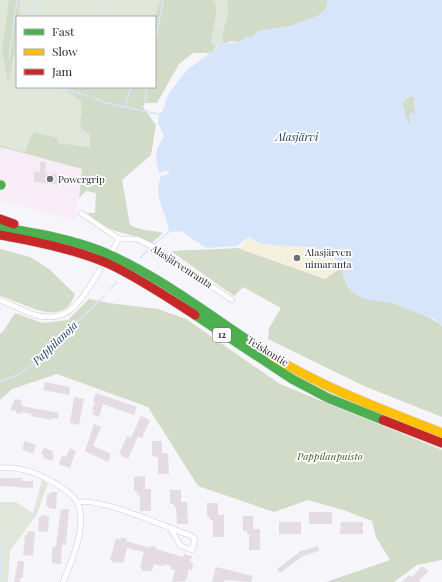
<svg xmlns="http://www.w3.org/2000/svg" width="442" height="582" viewBox="0 0 442 582" font-family="'Playfair Display',serif">
  <style>
    .commercial { fill: #f8ecf6 }
    .green { fill: #e0e7da }
    .forest { fill: #d1dbc7 }
    .sand { fill: #f5f0dd }
    .water { fill: #d7e5fb; fill-rule: evenodd }
    .lines { fill: none; stroke-linecap: round; stroke-linejoin: round }
    .stream { stroke: #d7e5fb; stroke-width: 1.5 }
    .building { fill: #e5dce2 }
    .street-casing { stroke: #cdccd5; stroke-width: 6 }
    .fast-casing { stroke: #d1d0d5; stroke-width: 10 }
    .slow-casing { stroke: #d1d0d5; stroke-width: 10 }
    .jam-casing { stroke: #d1d0d5; stroke-width: 10 }
    .street { stroke: #fefefe; stroke-width: 5 }
    .fast { stroke: #4caf50; stroke-width: 9 }
    .slow { stroke: #ffc107; stroke-width: 9 }
    .jam { stroke: #c62828; stroke-width: 9 }
    .poi-dot { fill: #716f79; stroke: #fff; stroke-width: 1.5 }
    .labels { text-anchor: middle; stroke-width: 3.5; stroke-linejoin: round; paint-order: stroke }
    .shield { fill: #fff; stroke: #696870; stroke-width: 1 }
    .shield-label { font-size: 9px; font-weight: bold; fill: #292733 }
    .poi-label { font-size: 10px; fill: #292733; stroke: #fff; text-anchor: start }
    .street-label { font-size: 10px; fill: #292733; stroke: #fff }
    .park-label { font-size: 10px; font-style: italic; fill: #435c24; stroke: #fff }
    .water-label { font-size: 11px; font-style: italic; fill: #1b3967; stroke: #fff }
  </style>
  <rect width="100%" height="100%" fill="#f6f5fa"/>
  <path class="commercial" d="M0,147L82,169L75,221L0,200Z"/>
  <g class="green">
    <path d="M0,0H9L15,50L17,30V87H62L83,102L80,126L90,135V147L57,143L58,138L25,152L0,145Z"/>
    <path d="M20,0H160L155,18L19,17Z"/>
    <path d="M214,0H227L228,14L222,35L223,43L217,47L211,43L217,11Z"/>
    <path d="M42,480L48,483L37,514L10,551L8,582H0V502H16L33,513Z"/>
  </g>
  <g class="forest">
    <path d="M9,0H20L19,17H17L15,50L8,83L2,50Z"/>
    <path d="M160,0H214L217,10L211,43L217,47L223,43L222,35L228,14L227,0H328L326,9L318,16L291,26L258,31L252,37H246L240,42L231,41L216,47L211,53H193L179,64L157,103H145L143,107L156,125L151,155L122,180L130,225C141,231 152,230 163,233L152,243C140,236 128,235 116,231C104,227 95,220 85,213H95L96,193L86,191L79,198L82,169L1,147L0,149V145L25,152L33,132L58,138V143L90,147V135L80,127L82,102L62,87H155V18Z"/>
    <path d="M408,97H414L415,112L410,123H407L402,103Z"/>
    <path d="M241,248L325,279L343,266C344,302 366,296 392,303C406,307 432,317 442,326V417L364,386L268,339L269,328L281,308L243,287L234,296L171,251Z"/>
    <path d="M0,249L30,257L49,269L75,294C63,331 24,302 0,296Z"/>
    <path d="M89,299L109,303L158,309L186,319L280,384L442,450V560L417,565L394,582H326L390,560L376,537L372,521L343,510L308,500L274,512L198,486L148,407L57,374L12,389L0,400V333H2L15,313L42,323L68,320Z"/>
  </g>
  <path class="sand" d="M249,237L261,244L316,248L343,266L325,279L240,249Z"/>
  <path class="water" d="M328,0H442V326L434,319L392,303L364,299L351,291L343,277L342,266L338,261L316,248L261,244L249,237L237,246L206,248L181,231L169,232C167,212 152,198 161,176L170,174L166,170L159,173C154,154 155,152 164,136L158,123L159,113L162,112L169,93L186,71L223,43L240,42L246,37H252L258,31L291,26L318,16L326,9ZM408,97H414L415,112L409,114L410,123H408L402,103Z"/>
  <g class="lines">
    <g class="stream">
      <path d="M110,4L111,0"/>
      <path d="M36,17L38,0"/>
      <path d="M155,44L163,0"/>
      <path d="M9,58L17,0"/>
      <path d="M60,87L87,96"/>
      <path d="M91,97L106,103L158,114"/>
      <path d="M145,103L147,87"/>
      <path d="M125,107L131,87"/>
      <path d="M153,245L169,232"/>
      <path d="M140,258L150,248"/>
      <path d="M110,289L117,282"/>
      <path d="M0,382L21,373L32,365L104,296"/>
      <path d="M0,541L2,549L0,581"/>
    </g>
  </g>
  <g class="building">
    <path d="M40,162H46L45,173L57,174L59,185L34,182V171L40,172Z"/>
    <path d="M45,382L70,387L69,395L43,390Z"/>
    <path d="M96,393L137,407L134,415L103,404L99,417L92,414L94,411L92,410L95,402L93,401Z"/>
    <path d="M74,397L84,399L79,425L70,423Z"/>
    <path d="M15,399L21,400L22,406L59,413L58,419L52,418V420L31,416L32,414L21,412V414L16,413V411L10,410Z"/>
    <path d="M141,416L150,420L142,438L138,436L128,459L119,454L127,436L131,438Z"/>
    <path d="M94,424L101,427L93,446L111,454L108,462L85,451Z"/>
    <path d="M25,441L36,445L33,454L22,449Z"/>
    <path d="M152,441H162V453H168L169,474H158V458L152,455Z"/>
    <path d="M44,448L53,451L52,454L54,455L52,461L43,458L44,455L41,454Z"/>
    <path d="M70,448L76,451L70,468L59,464L62,456L66,457Z"/>
    <path d="M145,476V489H151V511H140V495H137V491H134V477Z"/>
    <path d="M0,478H22V481H33V488L0,486Z"/>
    <path d="M170,490H181V502H187L188,524H177L176,507H174V504H170Z"/>
    <path d="M50,492H57L56,509L48,508L49,506H46L47,494H50Z"/>
    <path d="M207,503H218V515H224V537H213V520H210V517H207Z"/>
    <path d="M61,509H69L66,545H62L61,564L52,563V548L56,546Z"/>
    <rect x="309" y="512" width="23" height="12"/>
    <path d="M42,515L49,516L48,532L38,531L39,517H41Z"/>
    <path d="M243,516H253V529H260V550H249V534H247V531H243Z"/>
    <rect x="279" y="522" width="22" height="12"/>
    <path d="M341,522H363V534H340Z"/>
    <path d="M28,531L35,532L33,556L23,555L25,535H27Z"/>
    <path d="M121,537L127,539L126,541L151,548V546L157,547L156,549L183,557L184,554L192,556L190,562L193,563L192,570L189,569L186,581L172,582L175,570L171,569V566L164,564L163,566L154,564L152,571H141L142,568L140,567L144,552L127,548L123,563L112,562V560H110L116,538L121,540Z"/>
    <path d="M318,546L319,551L303,556L280,573L277,569L301,551Z"/>
    <path d="M18,561H24L23,578H20V582H14Z"/>
    <path d="M422,566L429,571L419,580L421,582H402L409,575L412,577Z"/>
    <path d="M216,567L253,576L251,582L225,580L224,582H212Z"/>
  </g>
  <g class="lines">
    <defs>
      <g id="street">
        <path d="M81,213L119,239"/>
        <path d="M112,251L119,239H137L156,248L232,300"/>
        <path d="M0,300C11,304 21,310 32,314C71,327 82,297 100,270"/>
        <path d="M0,468C19,467 33,471 49,480C58,485 68,490 74,498C91,518 72,561 63,582"/>
        <path d="M77,502C103,498 165,527 192,536L195,539L192,550L181,546L170,528"/>
      </g>
      <g id="fast">
        <path d="M0,185H1"/>
        <path d="M0,227C34,233 68,238 101,251C163,277 215,320 272,356"/>
        <path d="M195,315L292,379L328,398L383,420"/>
      </g>
      <path id="slow" d="M272,356C325,389 384,410 442,433"/>
      <g id="jam">
        <path d="M0,219L14,224"/>
        <path d="M0,235C37,242 75,249 109,264C139,278 167,297 195,315"/>
        <path d="M383,420L442,443"/>
      </g>
    </defs>
    <use href="#street" class="street-casing"/>
    <use href="#fast" class="fast-casing"/>
    <use href="#slow" class="slow-casing"/>
    <use href="#jam" class="jam-casing"/>
    <use href="#street" class="street"/>
    <use href="#fast" class="fast"/>
    <use href="#slow" class="slow"/>
    <use href="#jam" class="jam"/>
  </g>
  <g class="poi-dot">
    <circle cx="50" cy="179" r="4"/>
    <circle cx="297" cy="258" r="4"/>
  </g>
  <g class="labels">
    <rect class="shield" x="213" y="328" width="18" height="14" rx="3"/>
    <g class="shield-label">
      <text x="222" y="338">12</text>
    </g>
    <g class="poi-label">
      <text x="58" y="183">Powergrip</text>
      <text x="305" y="256">Alasjärven<tspan x="305" dy="12">uimaranta</tspan></text>
    </g>
    <g class="street-label">
      <text transform="translate(182 266) rotate(33)" y="4">Alasjärvenranta</text>
      <text transform="translate(268 351) rotate(32)" y="4">Teiskontie</text>
    </g>
    <g class="park-label">
      <text x="330" y="460">Pappilanpuisto</text>
    </g>
    <g class="water-label">
      <text x="297" y="141">Alasjärvi</text>
      <text transform="translate(55 343) rotate(-44)" y="4">Pappilanoja</text>
    </g>
  </g>
  <rect x="16" y="16" width="140" height="72" fill="#ffffff" stroke="#a9a9ad"/>
  <rect x="24" y="29" width="20" height="6" fill="#4caf50" stroke="#a9a9ad"/>
  <text x="52" y="36" font-size="12" fill="#292733">Fast</text>
  <rect x="24" y="49" width="20" height="6" fill="#ffc107" stroke="#a9a9ad"/>
  <text x="52" y="56" font-size="12" fill="#292733">Slow</text>
  <rect x="24" y="69" width="20" height="6" fill="#c62828" stroke="#a9a9ad"/>
  <text x="52" y="76" font-size="12" fill="#292733">Jam</text>
</svg>
